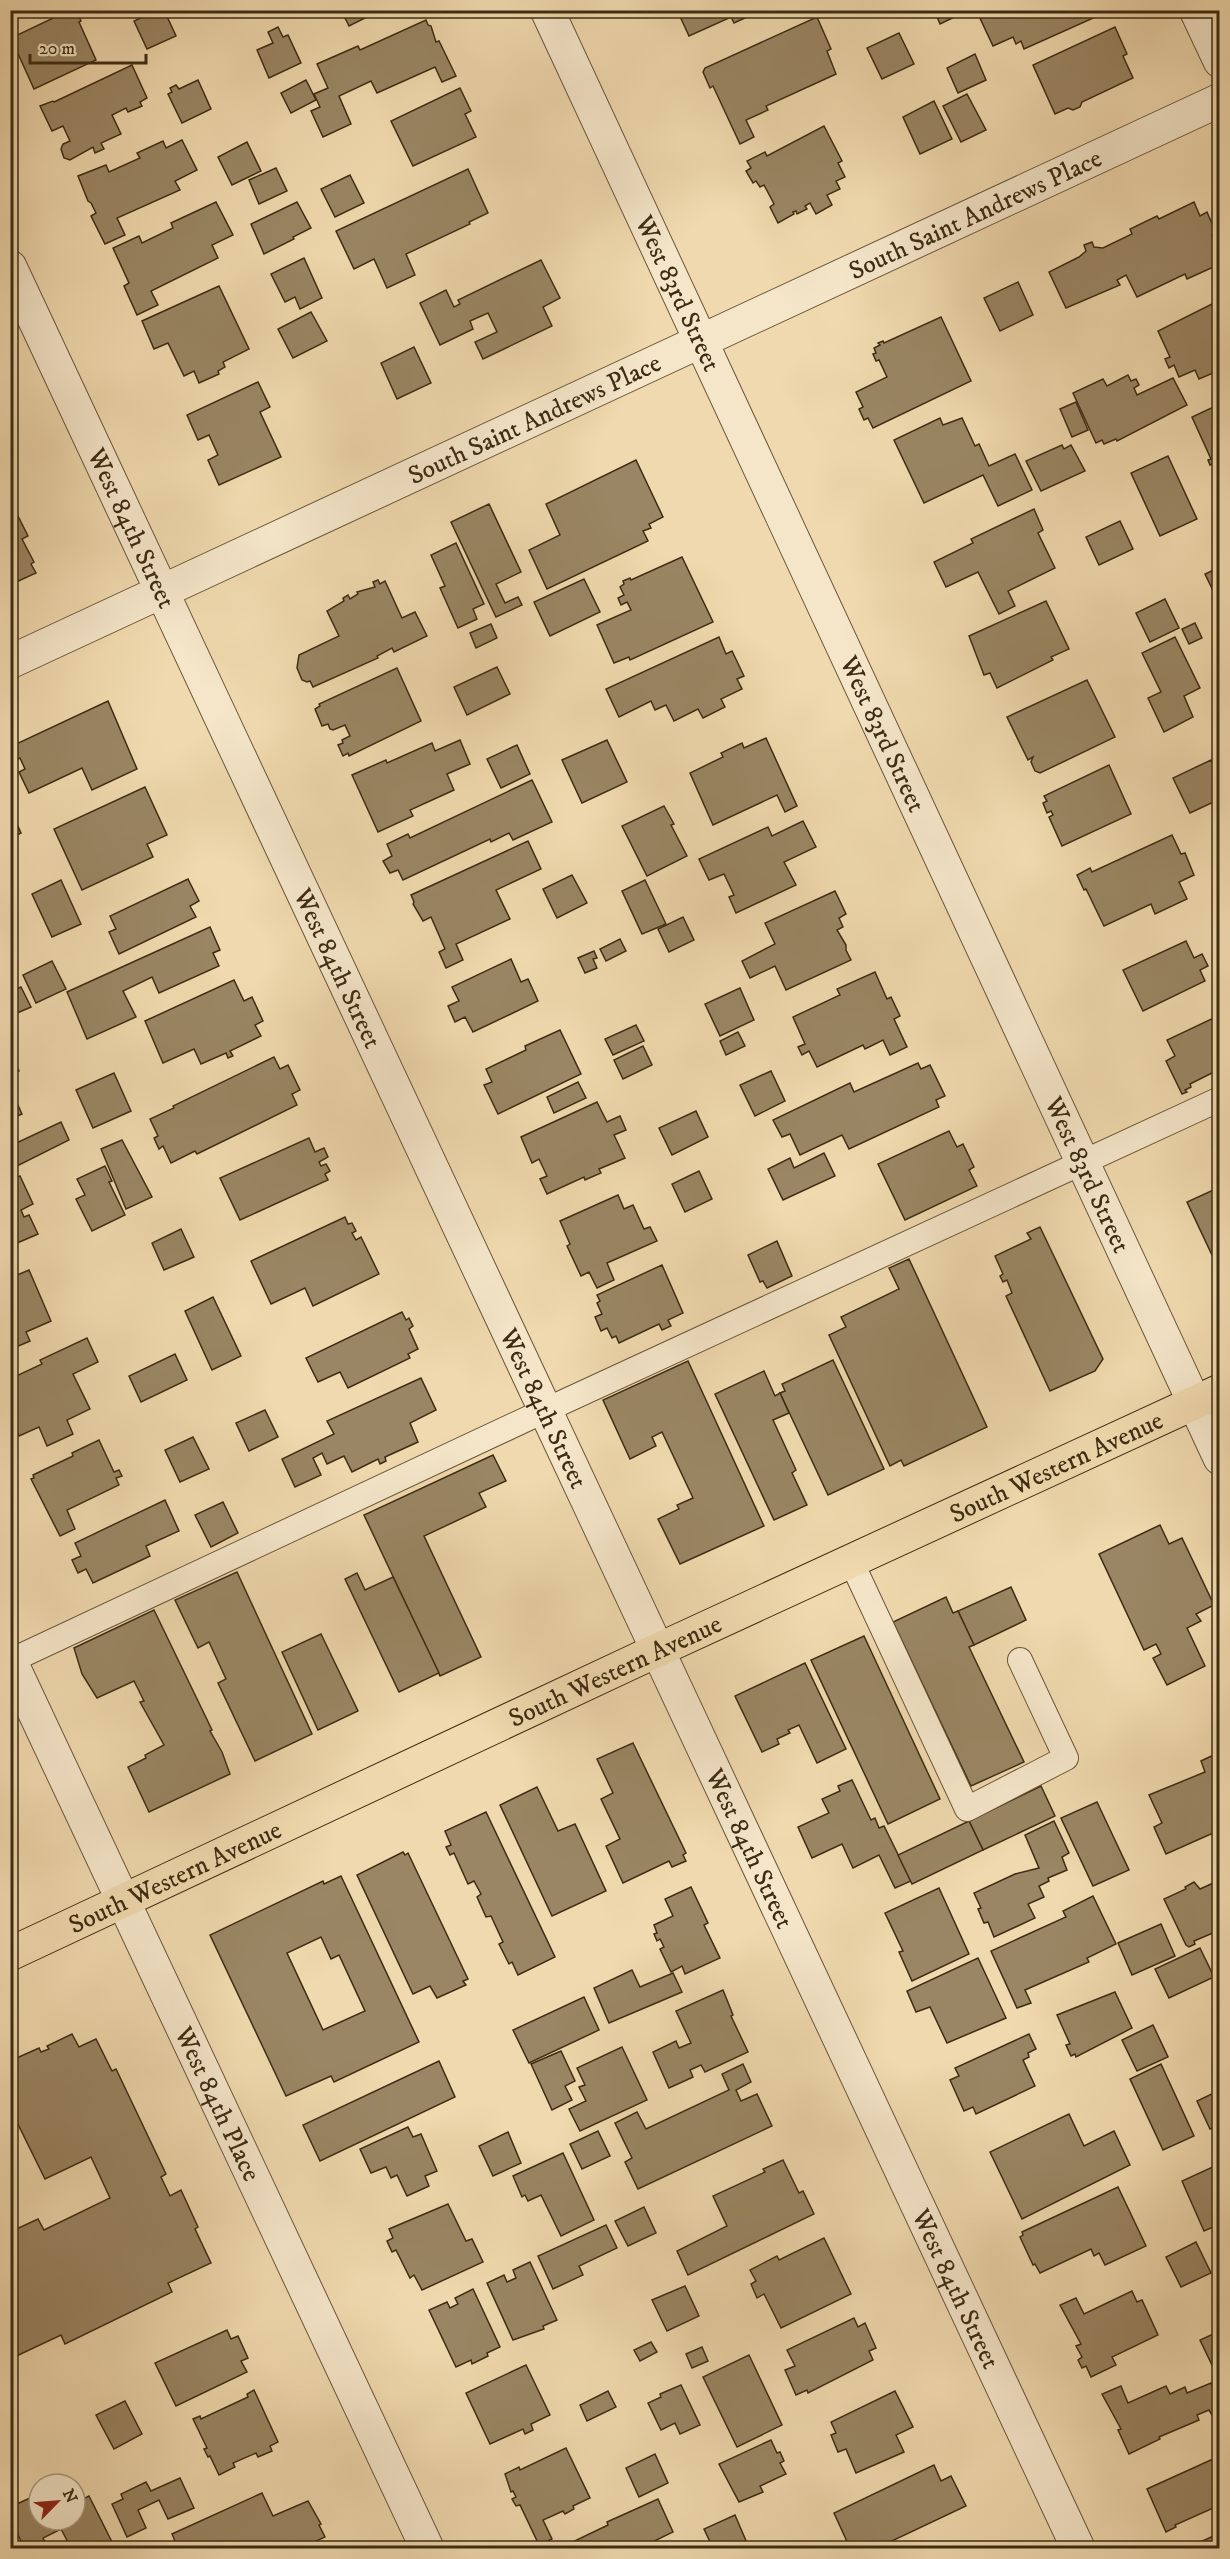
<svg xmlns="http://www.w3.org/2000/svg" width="1230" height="2559" viewBox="0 0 1230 2559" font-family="'IM FELL DW Pica',serif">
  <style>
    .building { fill: #9a8664; stroke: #3d2c13; stroke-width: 1.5; fill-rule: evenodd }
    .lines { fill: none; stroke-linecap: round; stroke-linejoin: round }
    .service-casing { stroke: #6a573a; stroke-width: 26 }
    .minor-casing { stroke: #6a573a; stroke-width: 35 }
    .tertiary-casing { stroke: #6a573a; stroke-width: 35 }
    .primary-casing { stroke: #3d2c13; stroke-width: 35 }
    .service { stroke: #f5e6ca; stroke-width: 24 }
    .minor { stroke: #f5e6ca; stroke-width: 33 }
    .tertiary { stroke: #f5e6ca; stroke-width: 33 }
    .primary { stroke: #f0d9ae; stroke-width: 33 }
    .labels { text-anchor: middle; stroke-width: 5; stroke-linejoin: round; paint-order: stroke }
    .street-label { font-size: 26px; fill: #3d2c13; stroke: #f5e6ca }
  </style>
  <rect width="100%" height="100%" fill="#f0d9ae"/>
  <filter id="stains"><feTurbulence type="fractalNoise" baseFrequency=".00333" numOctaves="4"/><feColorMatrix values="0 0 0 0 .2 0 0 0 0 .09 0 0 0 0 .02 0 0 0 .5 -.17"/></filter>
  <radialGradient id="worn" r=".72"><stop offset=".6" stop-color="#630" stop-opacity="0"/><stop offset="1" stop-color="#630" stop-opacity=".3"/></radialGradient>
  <g class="building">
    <path d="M70,10H76L81,21L79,22L96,60L34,89L11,38Z"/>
    <path d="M157,10H164L176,36L147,49L134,21Z"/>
    <path d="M218,10H232L220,16Z"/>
    <path d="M341,10H381L349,26Z"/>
    <path d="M677,10H745L747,17L734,23L731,17L689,36Z"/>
    <path d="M934,10H969L940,24Z"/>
    <path d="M991,10H1101L1100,15L1024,49L1021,41L1016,44L1013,37L993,46L979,16Z"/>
    <path d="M817,17L831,49L827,51L836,74L766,106L768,110L746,120L754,137L740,144L713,86L710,88L703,72L705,68Z"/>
    <path d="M426,20L428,25L431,26L436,42L439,41L456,76L442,82L435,67L377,93L371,81L339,96L351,124L323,137L311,111L320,107L314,94L328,88L317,64L358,46L360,50Z"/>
    <path d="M278,27L283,37L288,35L301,63L269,78L257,50L273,43L268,32Z"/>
    <path d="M1115,27L1127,54L1123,56L1133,78L1082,102L1080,107L1073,110L1068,108L1055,114L1033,65Z"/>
    <path d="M899,33L914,64L882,79L867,48Z"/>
    <path d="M975,54L986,80L958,93L947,68Z"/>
    <path d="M132,65L147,98L140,102L142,106L128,112L126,108L112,115L121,134L101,143L104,149L95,153L93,147L70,160L64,158L61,149L63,144L70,141L63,126L52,131L40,106L53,101L54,102Z"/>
    <path d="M198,80L211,109L182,123L168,94L172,92L170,88L176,85L179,89Z"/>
    <path d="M306,80L316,100L291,113L281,93Z"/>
    <path d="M460,88L471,111L465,114L476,137L413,166L391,121Z"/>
    <path d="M967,94L986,130L961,142L943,106Z"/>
    <path d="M934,101L952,139L920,154L903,117Z"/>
    <path d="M824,126L842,161L838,163L845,177L836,181L840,189L827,195L832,205L816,214L810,203L805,206L807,209L797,214L796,211L793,212L794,214L778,223L770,207L774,204L764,185L760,187L756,181L753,183L746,171L751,168L747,161L765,152L767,156Z"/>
    <path d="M182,140L197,170L175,181L180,190L117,218L125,235L105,244L91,216L96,213L91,203L88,201L78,176L106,165L109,172L140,158L137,153L163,141L166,148Z"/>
    <path d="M247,142L261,171L232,185L218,157Z"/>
    <path d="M276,168L287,191L259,204L249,180Z"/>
    <path d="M468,169L488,213L469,222L470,224L406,254L415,275L387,288L374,259L354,269L336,231Z"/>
    <path d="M350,175L364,203L335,217L321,189Z"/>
    <path d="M216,202L233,235L212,245L218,258L151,291L158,305L137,315L124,286L129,283L113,248L139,236L142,243L173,228L171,223Z"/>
    <path d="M297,202L311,228L293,237L294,239L264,254L251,224Z"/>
    <path d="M1194,202L1200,216L1207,212L1216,233L1212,235L1220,251V264L1187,279L1185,274L1137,297L1126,275L1117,280L1120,285L1066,308L1049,272L1079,257L1086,251L1084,245L1092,242L1094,247L1103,248L1132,234L1130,229L1157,216L1159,219Z"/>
    <path d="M304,258L322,298L300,309L295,297L285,302L271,274Z"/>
    <path d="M541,260L560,298L543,307L552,326L483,359L475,342L497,332L488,313L470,321L473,329L440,345L420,303L446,290L454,307L460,304L458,300Z"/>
    <path d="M1018,282L1033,315L1000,331L984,298Z"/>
    <path d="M219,286L249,349L223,362L225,367L218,371L219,374L199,383L194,371L184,376L168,343L154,349L142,321Z"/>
    <path d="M1220,300V370L1199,379L1195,370L1179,377L1174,365L1169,368L1165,359L1170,357L1158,331Z"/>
    <path d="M311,312L327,341L293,358L278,329Z"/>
    <path d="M941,317L971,381L873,428L868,418L864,420L859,409L863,407L856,392L887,377L879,360L876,361L873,354L876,353L874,348L880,345L878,343L883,341L884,343Z"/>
    <path d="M414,347L431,383L397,399L381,363Z"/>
    <path d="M1128,375L1131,381L1136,379L1139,385L1134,388L1137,395L1173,378L1187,405L1117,441L1116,439L1104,444L1102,440L1096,443L1073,393L1103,379L1107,386Z"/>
    <path d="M258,382L270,407L260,412L281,457L219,485L208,460L218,455L209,435L198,440L187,415Z"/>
    <path d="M1076,402L1088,430L1072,437L1060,409Z"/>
    <path d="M1220,404V475H1219L1213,463L1210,465L1208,460L1211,459L1192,417Z"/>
    <path d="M940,418L943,425L962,418L975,446L979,444L989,466L1015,454L1032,490L998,506L983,475L924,503L894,440Z"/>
    <path d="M1062,445L1064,449L1071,445L1085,471L1041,491L1026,461Z"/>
    <path d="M1168,456L1197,519L1160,536L1131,473Z"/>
    <path d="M636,460L663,517L649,524L651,528L643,531L648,541L547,589L529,550L560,535L546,504Z"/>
    <path d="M489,504L521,572L496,584L505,603L518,597L522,605L496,617L451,522Z"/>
    <path d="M1034,509L1043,530L1038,533L1055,568L1008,591L1015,606L999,614L978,572L946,587L934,562L973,543L971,539Z"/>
    <path d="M16,512L28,536L22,539L34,562L31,564L36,573L12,584L14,589L10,591V515Z"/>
    <path d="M1120,521L1133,549L1099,565L1086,537Z"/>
    <path d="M456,543L484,604L473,609L477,619L458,628L440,588L445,586L431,555Z"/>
    <path d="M682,557L713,622L630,660L629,657L614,663L597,625L631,610L627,602L621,605L618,598L624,595L620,587L624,584L623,581L630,578L631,580Z"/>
    <path d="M1220,567V605L1205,574Z"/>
    <path d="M584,579L600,612L550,636L534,602Z"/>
    <path d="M378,580L380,584L385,581L402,618L415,612L427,636L394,652L392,648L377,656L378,658L313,687L310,681L307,682L302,680L297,668L299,655L339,636L327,611L344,601L343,598L348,595L350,599L358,594L357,592L375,587L373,582Z"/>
    <path d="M1165,599L1179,628L1150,642L1136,613Z"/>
    <path d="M1046,601L1069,649L1051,657L1053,660L997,688L990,673L984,675L969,636Z"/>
    <path d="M1195,623L1202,638L1189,644L1182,629Z"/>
    <path d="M491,624L497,638L476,648L470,633Z"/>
    <path d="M719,637L726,654L732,651L744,676L737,679L742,689L721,699L725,707L703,718L698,709L674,721L666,705L655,710L651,701L619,717L606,689Z"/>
    <path d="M1175,637L1200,688L1184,696L1193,717L1164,732L1148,698L1161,692L1142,653Z"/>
    <path d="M497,667L510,694L467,715L454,687Z"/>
    <path d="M397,668L421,721L349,756L348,753L343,756L338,745L343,743L342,740L350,736L345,725L333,730L330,729L328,724L322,726L315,709L320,706L319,704Z"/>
    <path d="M1087,680L1115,737L1040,773L1035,771L1031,762L1033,757L1028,760L1007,717Z"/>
    <path d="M108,701L137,769L92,790L82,768L29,793L19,772L25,769L20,758L16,760L14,755L18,753L14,745Z"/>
    <path d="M766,738L797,806L785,812L777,795L713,825L690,773L723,757L721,753L742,743L744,748Z"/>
    <path d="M460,740L470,764L447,774L454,790L410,810L413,816L378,832L352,775L386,760L387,763L432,743L435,751Z"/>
    <path d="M607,740L627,782L582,803L562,760Z"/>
    <path d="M517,745L530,774L501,788L487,759Z"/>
    <path d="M1211,760L1220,778V799L1190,813L1173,778Z"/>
    <path d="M1109,765L1131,814L1062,846L1049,817L1053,815L1051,811L1047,813L1043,803L1047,801L1044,796Z"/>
    <path d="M532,780L552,822L513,840L509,833L491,842L490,839L403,880L398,870L390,873L383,861L392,856L387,844L408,834L410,838Z"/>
    <path d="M145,787L167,835L147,844L153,857L82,890L54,829Z"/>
    <path d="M664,806L674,824L671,825L687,856L647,876L622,826Z"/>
    <path d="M10,808L21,833L10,838Z"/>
    <path d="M803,821L816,847L784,862L796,885L736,913L729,897L734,895L724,874L709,880L699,859L768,827L772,836Z"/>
    <path d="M1172,835L1181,854L1185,853L1194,875L1179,882L1187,899L1155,914L1151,904L1104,926L1086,889L1084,890L1077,875L1090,868L1092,872Z"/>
    <path d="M528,841L541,869L496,890L510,919L456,944L463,960L446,968L439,952L445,949L431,917L423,921L413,904L414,902L411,895Z"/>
    <path d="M572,875L587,903L557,918L543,889Z"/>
    <path d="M188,879L199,901L190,906L196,917L119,954L109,932L116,929L110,916Z"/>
    <path d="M61,880L81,924L52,937L32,894Z"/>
    <path d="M645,880L666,924L642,934L622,891Z"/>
    <path d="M835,891L846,914L839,918L843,927L837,930L846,945V950L851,960L786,990L775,966L750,978L742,961L775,944L765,923Z"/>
    <path d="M683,917L694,940L669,952L658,929Z"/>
    <path d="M210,927L220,950L213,953L219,966L159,993L152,977L123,991L136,1017L87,1039L67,992Z"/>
    <path d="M620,939L626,951L606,961L600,949Z"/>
    <path d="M1186,941L1194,958L1202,954L1208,966L1200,970L1205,981L1143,1011L1123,970Z"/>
    <path d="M594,951L597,958L593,959L597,968L585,973L578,958Z"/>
    <path d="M511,959L521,982L528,979L538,1001L473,1032L465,1017L455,1022L448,1006L459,1001L452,987Z"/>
    <path d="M52,961L66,989L36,1003L23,975Z"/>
    <path d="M875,972L887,999L891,997L900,1016L894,1019L907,1047L890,1055L883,1040L865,1049L863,1045L817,1067L809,1051L802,1055L798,1047L805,1044L793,1017L840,995L837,989Z"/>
    <path d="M234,980L244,1001L252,997L263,1021L255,1025L261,1036L230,1051L233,1056L228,1058L226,1053L201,1064L194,1049L163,1063L145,1021Z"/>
    <path d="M21,987L31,1007L10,1016V992Z"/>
    <path d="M740,988L754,1020L720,1036L705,1004Z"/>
    <path d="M1220,1015V1069L1190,1084L1191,1087L1185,1090L1187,1092L1182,1094L1166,1061L1175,1056L1167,1040Z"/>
    <path d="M636,1025L644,1041L613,1055L605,1039Z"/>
    <path d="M560,1030L581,1074L498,1114L484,1085L492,1082L486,1069L526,1050L525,1046Z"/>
    <path d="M738,1032L745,1046L726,1055L720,1041Z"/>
    <path d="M643,1046L652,1065L623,1079L614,1060Z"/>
    <path d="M10,1053L19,1071L10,1075Z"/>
    <path d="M274,1057L280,1069L288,1065L300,1090L292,1094L297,1105L197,1154L195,1151L171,1163L163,1146L159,1149L154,1138L158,1136L150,1119L174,1108L173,1106Z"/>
    <path d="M918,1063L921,1069L930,1065L945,1096L936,1100L939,1107L849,1149L842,1135L800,1155L790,1134L782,1137L773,1120L850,1083L854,1092Z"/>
    <path d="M771,1071L785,1101L755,1116L740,1085Z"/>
    <path d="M114,1073L131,1111L93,1128L76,1090Z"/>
    <path d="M578,1082L586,1098L554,1113L547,1097Z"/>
    <path d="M13,1094L22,1114L10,1119V1095Z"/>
    <path d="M597,1102L607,1122L620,1116L626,1130L614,1135L625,1158L599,1169L601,1173L585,1180L584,1177L547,1194L540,1179L547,1176L539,1159L532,1163L521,1137Z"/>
    <path d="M696,1111L708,1137L672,1155L659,1128Z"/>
    <path d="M61,1122L69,1140L17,1166L10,1153V1146Z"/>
    <path d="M949,1131L957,1147L963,1144L974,1167L969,1170L977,1186L905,1220L878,1164Z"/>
    <path d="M309,1138L315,1152L324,1148L328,1157L319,1162L321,1166L326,1164L330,1171L325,1174L328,1180L240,1220L220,1178Z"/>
    <path d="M122,1140L152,1197L126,1209L101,1149Z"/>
    <path d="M824,1153L835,1176L783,1200L768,1169L790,1158L794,1168Z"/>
    <path d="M105,1166L112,1181L109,1182L125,1215L92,1231L76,1199L85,1195L77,1179Z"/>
    <path d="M699,1171L712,1199L685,1212L672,1184Z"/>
    <path d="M20,1176L33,1204L21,1210L24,1217L29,1215L38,1234L10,1246V1180Z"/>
    <path d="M1220,1187V1272L1187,1202Z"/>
    <path d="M618,1195L624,1209L633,1205L644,1229L650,1227L657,1241L607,1263L614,1280L597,1288L589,1272L581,1276L567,1246L570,1244L560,1221Z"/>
    <path d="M345,1217L348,1224L352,1223L356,1231L352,1233L356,1240L361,1237L379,1274L313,1306L305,1288L271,1304L251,1261Z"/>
    <path d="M1040,1227L1103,1359L1095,1371L1050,1391L1006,1296L1012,1293L1007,1280L1003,1282L1000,1276L1003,1274L995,1256L1031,1239L1027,1233Z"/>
    <path d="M181,1229L194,1257L164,1270L152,1243Z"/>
    <path d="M777,1241L792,1276L767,1288L763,1281L760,1282L748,1255Z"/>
    <path d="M909,1259L987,1427L904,1466L901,1460L890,1466L829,1335L846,1327L841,1317L899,1289L889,1268Z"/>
    <path d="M662,1265L683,1313L668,1320L671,1326L662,1330L659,1324L619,1343L616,1336L612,1338L607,1328L601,1331L595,1317L602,1314L597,1303L600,1301L597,1295Z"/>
    <path d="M29,1270L51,1321L26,1332L30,1341L16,1347L13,1339L10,1340V1278Z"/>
    <path d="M213,1297L241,1356L212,1370L185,1311Z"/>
    <path d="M402,1312L406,1320L409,1318L413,1326L409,1329L418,1349L408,1354L410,1358L348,1388L340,1372L318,1382L306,1358Z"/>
    <path d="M87,1338L98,1362L73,1374L90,1409L67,1420L73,1434L47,1446L39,1427L19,1436L13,1423L10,1424V1379L42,1364L40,1360Z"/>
    <path d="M175,1354L187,1380L141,1402L129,1376Z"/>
    <path d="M833,1360L884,1469L828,1495L780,1393L785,1391L782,1384Z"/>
    <path d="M688,1361L764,1526L680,1564L658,1519L679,1509L677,1505L693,1498L662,1432L652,1437L656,1446L630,1459L603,1400Z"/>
    <path d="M764,1371L775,1396L780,1393L789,1413L773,1420L796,1470L792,1473L807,1505L774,1520L715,1394Z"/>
    <path d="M421,1378L436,1410L410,1423L418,1442L385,1457L386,1461L380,1464L378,1459L352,1472L344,1456L327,1464L322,1453L313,1458L321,1475L295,1487L282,1459L334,1434L327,1421Z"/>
    <path d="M265,1410L278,1437L249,1451L236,1423Z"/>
    <path d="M193,1437L209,1469L180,1482L165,1450Z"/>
    <path d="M99,1440L114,1472L119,1470L122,1476L116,1478L119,1485L67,1510L75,1529L60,1536L31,1479L34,1478L33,1475L73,1456L72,1453Z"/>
    <path d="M493,1455L506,1481L479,1493L486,1507L424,1536L481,1657L440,1676L364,1515Z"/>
    <path d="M165,1500L179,1531L146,1546L150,1556L93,1583L86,1569L78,1573L72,1560L81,1556L75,1543Z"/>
    <path d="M223,1502L238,1533L211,1547L195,1515Z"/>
    <path d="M1160,1525L1169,1544L1182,1538L1214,1605L1196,1614L1201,1621L1187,1628L1205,1666L1167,1685L1153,1658L1161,1654L1156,1644L1144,1650L1099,1554Z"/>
    <path d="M237,1572L312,1734L255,1761L218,1683L226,1679L209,1642L198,1648L175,1600Z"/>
    <path d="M357,1573L365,1590L393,1577L439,1673L399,1692L345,1579Z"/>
    <path d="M1011,1587L1026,1620L974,1645L958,1611Z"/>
    <path d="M946,1597L953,1613L958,1611L974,1645L969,1647L1024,1762L971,1786L893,1622Z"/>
    <path d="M154,1610L212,1730L210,1731L222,1752L230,1774L149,1812L128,1767L146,1758L145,1755L164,1745L140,1702L144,1701L134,1681L97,1698L82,1674L74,1648Z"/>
    <path d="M321,1634L358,1711L318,1730L282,1652Z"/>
    <path d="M864,1636L940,1799L888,1824L811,1660Z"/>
    <path d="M805,1663L846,1749L817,1763L799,1725L788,1730L790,1733L777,1739L779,1744L762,1752L735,1696Z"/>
    <path d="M633,1743L686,1853L683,1855L686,1861L672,1867L669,1861L623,1883L606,1846L620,1839L601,1799L613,1793L597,1759Z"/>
    <path d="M1220,1752V1830L1166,1854L1154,1827L1162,1823L1149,1795L1205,1772L1201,1761Z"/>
    <path d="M852,1780L871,1820L875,1818L879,1828L884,1826L911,1881L895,1888L879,1855L853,1868L842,1844L812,1858L798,1827L829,1813L822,1799L840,1791L838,1786Z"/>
    <path d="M1041,1786L1055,1816L983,1850L969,1821Z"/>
    <path d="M537,1787L558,1831L575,1824L606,1891L552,1916L500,1805Z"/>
    <path d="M1097,1802L1129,1870L1093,1886L1061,1818Z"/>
    <path d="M486,1812L555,1957L518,1975L512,1962L509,1964L499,1944L503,1942L491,1916L486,1917L477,1897L481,1894L474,1881L468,1884L454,1853L450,1855L446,1847L451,1845L445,1831Z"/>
    <path d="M969,1821L983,1850L912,1884L898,1855Z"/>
    <path d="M1054,1821L1069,1853L1062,1857L1067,1870L1048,1878L1049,1881L1039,1886L1044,1897L1028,1904L1035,1918L994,1937L988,1922L984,1923L978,1909L981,1908L974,1893L1015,1874L1039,1868L1025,1835Z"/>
    <path d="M403,1852L405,1855L408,1853L468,1979L463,1981L466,1985L437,1998L430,1986L413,1994L357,1875Z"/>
    <path d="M341,1876L419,2042L334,2082L331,2076L286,2096L210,1935L323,1881L324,1884ZM321,1937L331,1959L339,1955L365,2011L323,2030L287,1953Z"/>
    <path d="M1220,1880V1930L1194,1941L1195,1944L1189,1947L1186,1945L1164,1899L1186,1889L1185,1887L1194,1882L1200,1889Z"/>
    <path d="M691,1887L708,1923L704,1925L720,1958L685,1974L682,1966L671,1972L660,1949L664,1947L660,1939L657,1941L654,1934L657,1933L654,1925L673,1916L665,1899Z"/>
    <path d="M939,1888L969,1954L912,1981L899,1952L903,1951L885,1913Z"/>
    <path d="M1093,1896L1116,1944L1087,1958L1089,1962L1025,1990L1031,2003L1017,2008L991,1951L1066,1917L1063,1911Z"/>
    <path d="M1161,1924L1175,1956L1132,1975L1118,1943Z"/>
    <path d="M1200,1948L1214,1977L1169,1998L1155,1969Z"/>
    <path d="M978,1958L1006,2018L947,2043L930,2007L916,2012L907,1991Z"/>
    <path d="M632,1970L640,1987L673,1973L682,1992L609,2023L594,1988Z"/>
    <path d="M723,1990L733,2015L731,2016L748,2052L705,2072L701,2065L690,2070L693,2077L669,2088L653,2052L676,2041L679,2048L691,2043L676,2011Z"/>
    <path d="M1115,1992L1132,2028L1076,2057L1075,2054L1071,2056L1066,2045L1070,2044L1057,2015Z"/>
    <path d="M584,1997L599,2030L529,2063L513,2030Z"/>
    <path d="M1153,2025L1168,2057L1137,2071L1122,2040Z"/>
    <path d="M72,2034L79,2047L96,2039L112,2071L116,2069L166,2174L161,2177L170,2196L181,2190L198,2227L195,2229L211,2263L168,2283L172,2292L65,2344L61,2335L10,2359V2232L38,2219L44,2230L110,2198L91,2157L45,2179L10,2108V2061L39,2048L41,2052L49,2049L47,2046Z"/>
    <path d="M1029,2034L1036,2049L1028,2053L1029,2057L1023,2060L1035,2086L976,2114L973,2107L964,2111L950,2080L959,2076L955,2068Z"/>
    <path d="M622,2047L647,2100L580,2131L569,2109L586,2101L579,2087L585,2085L577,2068Z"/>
    <path d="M561,2051L575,2081L565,2086L572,2100L552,2110L531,2064Z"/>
    <path d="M439,2061L455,2097L320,2161L303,2125Z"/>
    <path d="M743,2064L751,2082L736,2090L741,2101L757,2094L772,2126L638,2189L625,2162L632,2158L615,2123L637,2112L646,2129L729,2090L722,2074Z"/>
    <path d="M1161,2064L1194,2136L1163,2150L1130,2079Z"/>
    <path d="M1220,2090V2125L1210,2129L1197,2101Z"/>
    <path d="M1069,2114L1084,2146L1114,2131L1130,2165L1022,2219L990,2152Z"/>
    <path d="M408,2127L413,2137L421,2134L437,2171L425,2176L429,2186L407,2196L397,2175L391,2178L386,2167L371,2173L360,2149Z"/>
    <path d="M598,2131L610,2156L582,2169L570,2144Z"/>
    <path d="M508,2132L521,2163L493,2176L479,2146Z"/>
    <path d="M1220,2134V2150L1213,2137Z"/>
    <path d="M563,2153L594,2220L561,2236L541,2195L528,2201L525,2195L522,2197L513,2176Z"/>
    <path d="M783,2160L799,2193L803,2191L814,2214L688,2275L677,2251L727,2226L713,2196L765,2172L763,2169Z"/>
    <path d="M1217,2165L1220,2171V2224L1204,2231L1182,2181Z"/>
    <path d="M1118,2187L1146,2246L1105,2265L1099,2253L1094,2256L1091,2249L1040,2273L1035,2264L1033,2265L1020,2237L1023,2235L1022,2232Z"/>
    <path d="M448,2204L466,2241L472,2239L483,2262L422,2290L414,2275L410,2278L396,2250L392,2252L387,2241L393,2238L389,2229Z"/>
    <path d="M644,2207L656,2233L628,2246L615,2221Z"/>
    <path d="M606,2225L617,2248L579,2266L583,2275L553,2289L538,2256Z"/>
    <path d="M824,2238L851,2294L781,2328L764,2294L757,2298L751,2284L756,2281L750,2270L777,2256L779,2260Z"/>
    <path d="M1196,2242L1211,2273L1181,2287L1166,2257Z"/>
    <path d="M530,2262L557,2320L543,2326L544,2329L513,2340L487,2283L504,2275L507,2282L516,2278L513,2270Z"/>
    <path d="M685,2286L699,2316L667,2331L652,2300Z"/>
    <path d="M473,2289L500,2347L487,2353L488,2356L472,2364L471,2360L456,2367L429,2310L447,2302L450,2308L458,2304L455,2298Z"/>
    <path d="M1132,2291L1137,2302L1142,2300L1158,2335L1112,2357L1116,2365L1091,2377L1086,2366L1082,2368L1078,2360L1082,2357L1076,2346L1081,2344L1060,2305L1076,2298L1084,2314Z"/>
    <path d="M854,2318L858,2327L865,2323L876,2348L869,2351L873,2360L808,2393L807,2390L796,2395L785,2370L795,2366L787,2350Z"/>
    <path d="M227,2330L231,2339L238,2336L248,2358L241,2361L247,2372L176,2406L155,2363Z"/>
    <path d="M1220,2331V2362L1212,2365L1200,2340Z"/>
    <path d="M651,2342L657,2352L640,2361L634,2350Z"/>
    <path d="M702,2347L708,2361L692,2368L686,2354Z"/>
    <path d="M749,2355L782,2425L737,2447L703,2377Z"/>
    <path d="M526,2365L550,2415L531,2424L533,2430L525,2434L523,2429L490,2444L466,2393Z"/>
    <path d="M1211,2383L1220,2403V2412L1212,2415L1209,2410L1197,2415L1199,2420L1159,2437L1160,2439L1129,2454L1118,2430L1121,2429L1102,2394L1121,2386L1128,2403L1166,2386L1170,2394L1185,2387L1187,2393Z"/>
    <path d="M681,2385L700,2425L680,2434L675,2423L661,2430L648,2403L661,2397L660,2394Z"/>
    <path d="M254,2390L278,2442L270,2446L272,2451L258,2457L256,2453L233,2463L235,2467L219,2475L210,2456L208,2457L204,2449L207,2448L193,2419L200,2416L201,2419L248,2397L247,2394Z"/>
    <path d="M608,2391L616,2407L587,2421L580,2405Z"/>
    <path d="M895,2391L913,2427L896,2435L904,2452L856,2473L846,2449L838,2452L831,2435L836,2433L831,2422Z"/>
    <path d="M125,2401L142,2434L114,2449L96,2415Z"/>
    <path d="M771,2440L777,2453L780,2452L784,2461L780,2463L786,2474L760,2486L763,2492L739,2502L719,2464Z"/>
    <path d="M566,2448L590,2498L573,2506L574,2509L565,2514L563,2511L543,2520L552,2539L539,2545L520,2505L516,2506L512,2499L516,2497L513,2491L511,2492L505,2474L519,2467L520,2470Z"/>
    <path d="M655,2454L668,2483L639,2497L626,2468Z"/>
    <path d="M1213,2459L1220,2474V2505L1175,2525L1176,2527L1166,2532L1147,2489Z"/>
    <path d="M934,2465L941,2481L951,2476L966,2506L877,2548H850L834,2513Z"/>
    <path d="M180,2478L194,2508L168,2519L159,2500L138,2510L146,2528L127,2537L112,2504L123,2499L121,2494L146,2482L151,2491Z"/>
    <path d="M262,2493L273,2516L308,2501L321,2524L319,2525L325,2537L301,2548H178L172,2534Z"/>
    <path d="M39,2494V2520H75V2503L89,2496L115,2548H71L61,2529L43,2538L45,2542L33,2548L28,2545L24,2547L10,2519V2507Z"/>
    <path d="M658,2499L673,2532L640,2548H560L608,2525L607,2522Z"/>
    <path d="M735,2515L747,2543L742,2545L743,2548H713L704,2529Z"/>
    <path d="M1220,2533V2548H1187Z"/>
  </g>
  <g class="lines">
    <defs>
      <g id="service">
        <path d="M851,1561L967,1809L1066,1758L1020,1660"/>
        <path d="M10,1661L546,1410L1220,1099"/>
      </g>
      <g id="minor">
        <path d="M1196,10L1220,61"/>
        <path id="s1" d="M10,267L1078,2548"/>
        <path id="s2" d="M10,662L1220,100"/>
        <path id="s3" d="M10,1660L427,2548"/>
      </g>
      <g id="tertiary">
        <path id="s4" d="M547,10L1220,1458"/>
      </g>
      <g id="primary">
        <path id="s5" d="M10,1954L658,1650L1220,1391"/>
      </g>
    </defs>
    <use href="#service" class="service-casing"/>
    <use href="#minor" class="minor-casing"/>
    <use href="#tertiary" class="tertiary-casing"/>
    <use href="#primary" class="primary-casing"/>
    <use href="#service" class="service"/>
    <use href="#minor" class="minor"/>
    <use href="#tertiary" class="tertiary"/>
    <use href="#primary" class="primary"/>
  </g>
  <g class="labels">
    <g class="street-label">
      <text dy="9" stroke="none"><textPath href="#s2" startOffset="1064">South Saint Andrews Place</textPath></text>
      <text dy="9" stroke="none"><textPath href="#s4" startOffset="312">West 83rd Street</textPath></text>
      <text dy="9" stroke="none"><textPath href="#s2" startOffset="578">South Saint Andrews Place</textPath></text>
      <text dy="9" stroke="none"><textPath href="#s1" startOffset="288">West 84th Street</textPath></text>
      <text dy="9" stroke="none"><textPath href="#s4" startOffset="798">West 83rd Street</textPath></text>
      <text dy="9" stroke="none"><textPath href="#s1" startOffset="774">West 84th Street</textPath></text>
      <text dy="9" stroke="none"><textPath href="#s4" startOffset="1284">West 83rd Street</textPath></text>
      <text dy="9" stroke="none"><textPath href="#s1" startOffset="1260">West 84th Street</textPath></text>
      <text dy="9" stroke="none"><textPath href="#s5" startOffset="1154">South Western Avenue</textPath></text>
      <text dy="9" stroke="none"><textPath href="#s5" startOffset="668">South Western Avenue</textPath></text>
      <text dy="9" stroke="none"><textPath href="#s1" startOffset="1746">West 84th Street</textPath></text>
      <text dy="9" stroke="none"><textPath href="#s5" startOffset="182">South Western Avenue</textPath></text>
      <text dy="9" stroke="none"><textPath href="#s3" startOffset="490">West 84th Place</textPath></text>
      <text dy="9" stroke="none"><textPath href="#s1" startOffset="2232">West 84th Street</textPath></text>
    </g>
  </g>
  <rect width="1230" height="2559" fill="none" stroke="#f0d9ae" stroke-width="36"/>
  <rect x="12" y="12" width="1206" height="2535" fill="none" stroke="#3d2c13" stroke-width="3"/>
  <rect x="18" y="18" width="1194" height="2523" fill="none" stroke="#3d2c13" stroke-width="1.5"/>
  <g transform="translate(57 2502) rotate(65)"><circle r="28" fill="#f5e6ca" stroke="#ab9c81" stroke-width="1.5"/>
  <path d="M0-4.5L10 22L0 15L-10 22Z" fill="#8f2418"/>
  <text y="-9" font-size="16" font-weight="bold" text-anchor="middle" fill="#3d2c13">N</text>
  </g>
  <path d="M30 54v9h116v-9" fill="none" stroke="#3d2c13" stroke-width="3"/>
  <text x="39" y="54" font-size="18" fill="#3d2c13" stroke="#f5e6ca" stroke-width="4.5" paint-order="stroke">20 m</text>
  <rect width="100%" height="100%" filter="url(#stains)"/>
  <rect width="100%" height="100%" fill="url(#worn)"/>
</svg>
